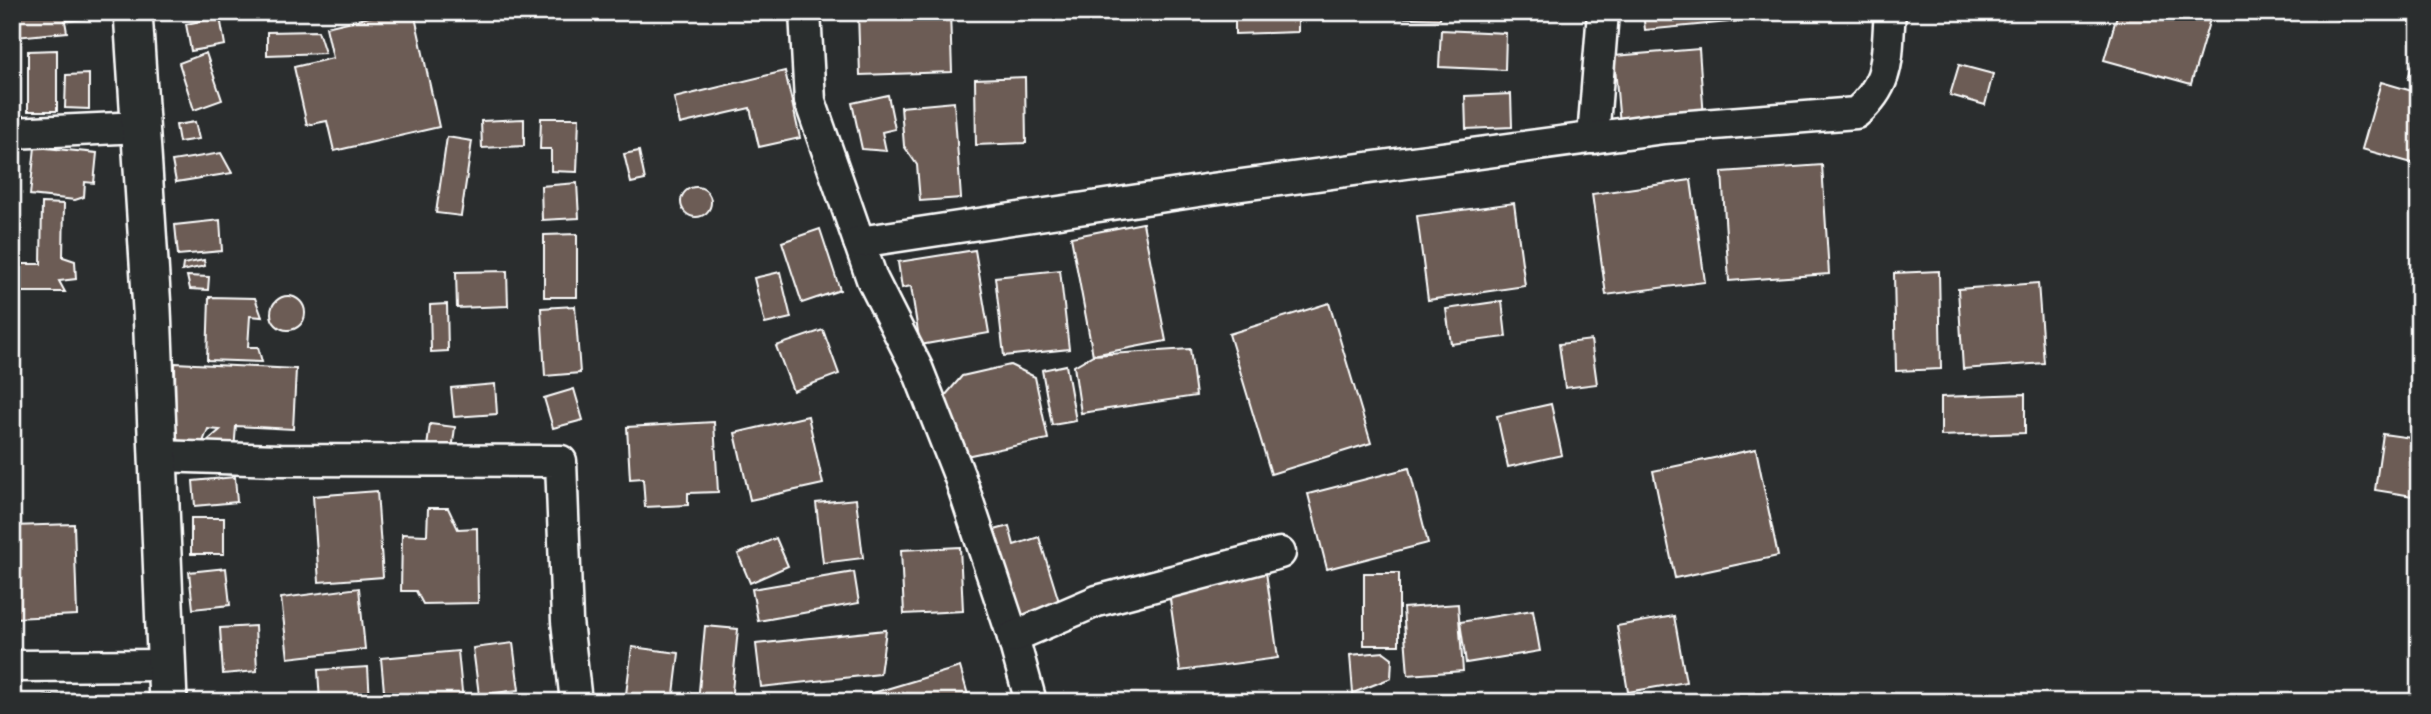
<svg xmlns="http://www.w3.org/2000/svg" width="2431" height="714" viewBox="0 0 2431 714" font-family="Kalam,sans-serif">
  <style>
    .building { fill: #6c5c54; stroke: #fff; stroke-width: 2 }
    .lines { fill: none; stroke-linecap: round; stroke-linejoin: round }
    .minor-casing { stroke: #fff; stroke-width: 35 }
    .tertiary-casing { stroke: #fff; stroke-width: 42 }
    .minor { stroke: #2a2d2e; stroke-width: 30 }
    .tertiary { stroke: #2a2d2e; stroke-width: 37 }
  </style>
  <rect width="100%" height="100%" fill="#2a2d2e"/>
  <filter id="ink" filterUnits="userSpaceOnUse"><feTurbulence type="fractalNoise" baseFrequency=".0143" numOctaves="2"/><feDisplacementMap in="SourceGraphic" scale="14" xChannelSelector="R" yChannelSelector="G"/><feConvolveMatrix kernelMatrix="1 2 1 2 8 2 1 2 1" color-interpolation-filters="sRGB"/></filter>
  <g filter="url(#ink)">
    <g class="building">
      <path d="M14,12H85V19L65,21L67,32L16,37Z"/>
      <path d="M391,12H414L439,127L334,151L327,121L307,125L294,67L333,58L326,27Z"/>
      <path d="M858,12H950L952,72L860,75Z"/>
      <path d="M1235,12H1298V32L1235,34Z"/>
      <path d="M1361,12H1441L1440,19L1361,16Z"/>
      <path d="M1643,12H1749L1750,20L1645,30Z"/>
      <path d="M2118,12H2212L2191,84L2104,60Z"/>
      <path d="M2314,12H2346L2343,21Z"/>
      <path d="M220,17L225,45L191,51L186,24Z"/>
      <path d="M1441,30L1506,33L1505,70L1439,67Z"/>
      <path d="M318,31L325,53L267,55V32Z"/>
      <path d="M2419,42V82L2408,79Z"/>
      <path d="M1699,49L1704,118L1620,125L1614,56Z"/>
      <path d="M57,50V111H28V51Z"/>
      <path d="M206,53L222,100L194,110L179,63Z"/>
      <path d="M1959,65L1993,74L1985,105L1950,95Z"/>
      <path d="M785,71L800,138L759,147L750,108L680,124L674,98Z"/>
      <path d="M89,74V109L65,108L66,75Z"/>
      <path d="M1025,77L1026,143L976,145L975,79Z"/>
      <path d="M2381,82L2419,93V165L2362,149Z"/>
      <path d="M1511,94L1512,127L1466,129L1465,96Z"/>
      <path d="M888,95L895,129L882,132L886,151L862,149L852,103Z"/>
      <path d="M954,102L961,198L920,201L917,165L904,146L901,107Z"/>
      <path d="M541,118H579L577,172L551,171V149H540Z"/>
      <path d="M524,119V146L482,148L481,121Z"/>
      <path d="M195,122L199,139L179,142L176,125Z"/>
      <path d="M447,137L472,141L461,216L436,213Z"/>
      <path d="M35,147L97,153L94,183L85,182L84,197L75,200L30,195Z"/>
      <path d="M639,151L645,180L631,183L624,154Z"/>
      <path d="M221,153L232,173L176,182L172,161Z"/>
      <path d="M1822,165L1829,274L1729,281L1722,172Z"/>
      <path d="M1691,180L1705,282L1606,295L1592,194Z"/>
      <path d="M577,183L579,218L542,220L541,186Z"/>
      <circle cx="696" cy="202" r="15"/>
      <path d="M42,203L64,204L63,257L75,261L76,279L59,281L65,292H12V264H41Z"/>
      <path d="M1514,203L1525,286L1428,300L1417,216Z"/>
      <path d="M220,220L222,251L178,255L175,225Z"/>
      <path d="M1143,223L1166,341L1093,355L1071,237Z"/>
      <path d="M820,229L840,290L802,303L782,242Z"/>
      <path d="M577,234V297H544V235Z"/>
      <path d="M975,250L989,333L920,345L911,286L902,288L898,262Z"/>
      <path d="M204,260L205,266L182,271L183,264Z"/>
      <path d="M1060,270L1069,349L1004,356L995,277Z"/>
      <path d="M507,271L508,306L457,308L456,272Z"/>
      <path d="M1939,271L1941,369L1896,371L1894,273Z"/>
      <path d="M780,272L791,318L765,324L754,278Z"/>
      <path d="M187,276L209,277L208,290L190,289Z"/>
      <path d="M2038,283L2044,363L1963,369L1958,289Z"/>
      <circle cx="288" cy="313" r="17"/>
      <path d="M209,297L255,298L262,317L250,316L248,347H258L262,362L207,360Z"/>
      <path d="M1502,301L1506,337L1451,344L1446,309Z"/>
      <path d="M1329,303L1371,443L1271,474L1229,334Z"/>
      <path d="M447,304L448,351L431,352L430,305Z"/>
      <path d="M575,306L580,373L545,376L541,308Z"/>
      <path d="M823,330L839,374L793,391L776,346Z"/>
      <path d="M1591,340L1597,384L1565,388L1559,344Z"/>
      <path d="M1190,349L1196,396L1081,413L1074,366L1093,355Z"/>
      <path d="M175,363L296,369L293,429L236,426L234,451L213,449L206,442L220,430L208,429L199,452L176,448Z"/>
      <path d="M1010,365L1035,377L1048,439L956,458L944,397L962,376Z"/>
      <path d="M1066,365L1076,421L1052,425L1042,370Z"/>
      <path d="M495,384L497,414L454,417L451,388Z"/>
      <path d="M574,389L583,420L553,428L544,398Z"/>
      <path d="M2025,394V433L1941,436V397Z"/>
      <path d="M1551,404L1562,455L1508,467L1497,416Z"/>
      <path d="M808,416L823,484L750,500L735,433Z"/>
      <path d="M714,422L718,492L688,493V505L645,507L643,478L630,479L627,427Z"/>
      <path d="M430,424L455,427L452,451L427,447Z"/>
      <path d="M2383,434L2419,439V497L2375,490Z"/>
      <path d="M1756,449L1778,556L1675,578L1653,471Z"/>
      <path d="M1409,468L1428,543L1327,569L1308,494Z"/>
      <path d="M235,477L237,502L195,506L193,481Z"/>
      <path d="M377,491L383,577L319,582L313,496Z"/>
      <path d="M856,499L863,558L823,563L816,503Z"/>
      <path d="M428,508H448L458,529L477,528L478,603L423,604L416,591H401L402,534L427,535Z"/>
      <rect x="191" y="518" width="33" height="36"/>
      <path d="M74,524L77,615L14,618L12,526Z"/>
      <path d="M1009,526L1014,545L1039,537L1061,608L1018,621L991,531Z"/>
      <path d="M776,538L788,566L750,583L738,554Z"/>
      <path d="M960,547L963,611L904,614L901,550Z"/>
      <path d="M226,568L230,605L193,609L189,572Z"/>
      <path d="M854,572L859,603L758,621L752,589Z"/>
      <path d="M1266,572L1278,658L1180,671L1168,585Z"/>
      <rect x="1364" y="573" width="35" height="72"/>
      <path d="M359,588L365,649L288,658L281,598Z"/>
      <path d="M1458,604L1463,671L1408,675L1403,608Z"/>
      <path d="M1533,610L1540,651L1466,663L1460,622Z"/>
      <path d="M1674,616L1686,682L1628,692L1617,626Z"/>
      <path d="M255,626L257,671L223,674L220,628Z"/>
      <path d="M705,626L738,629L731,702H698Z"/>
      <path d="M886,630L880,674L761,687L756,644Z"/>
      <path d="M513,643L519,690L479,695L473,648Z"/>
      <path d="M632,647L679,653L673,702H625Z"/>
      <path d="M458,651L463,702H385L381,658Z"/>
      <path d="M1384,652L1392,658L1391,678L1353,693L1350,655Z"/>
      <path d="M368,667L370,702H320L318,670Z"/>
      <path d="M960,667L970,702H854L853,699Z"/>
      <path d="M93,693V702H44L43,697Z"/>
    </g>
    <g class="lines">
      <defs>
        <g id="minor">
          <path d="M805,12L810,101L872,279L917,368L959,475L1013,637L1031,702"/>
          <path d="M12,133L141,127"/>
          <path d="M1593,138L1603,12"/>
          <path d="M859,242L1212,189L1664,128L1856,113C1892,82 1886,56 1890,12"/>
          <path d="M158,456L280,460L561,461L567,621L576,702"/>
          <path d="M1013,637L1097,601L1280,553"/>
          <path d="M12,666L167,665"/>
        </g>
        <path id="tertiary" d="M133,12L152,309L168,702"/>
      </defs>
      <use href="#minor" class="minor-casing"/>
      <use href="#tertiary" class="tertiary-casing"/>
      <use href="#minor" class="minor"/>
      <use href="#tertiary" class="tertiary"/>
    </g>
  </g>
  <rect width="2431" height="714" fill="none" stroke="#2a2d2e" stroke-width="42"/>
  <rect x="21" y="21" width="2389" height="672" fill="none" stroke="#fff" stroke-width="2.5" filter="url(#ink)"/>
</svg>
